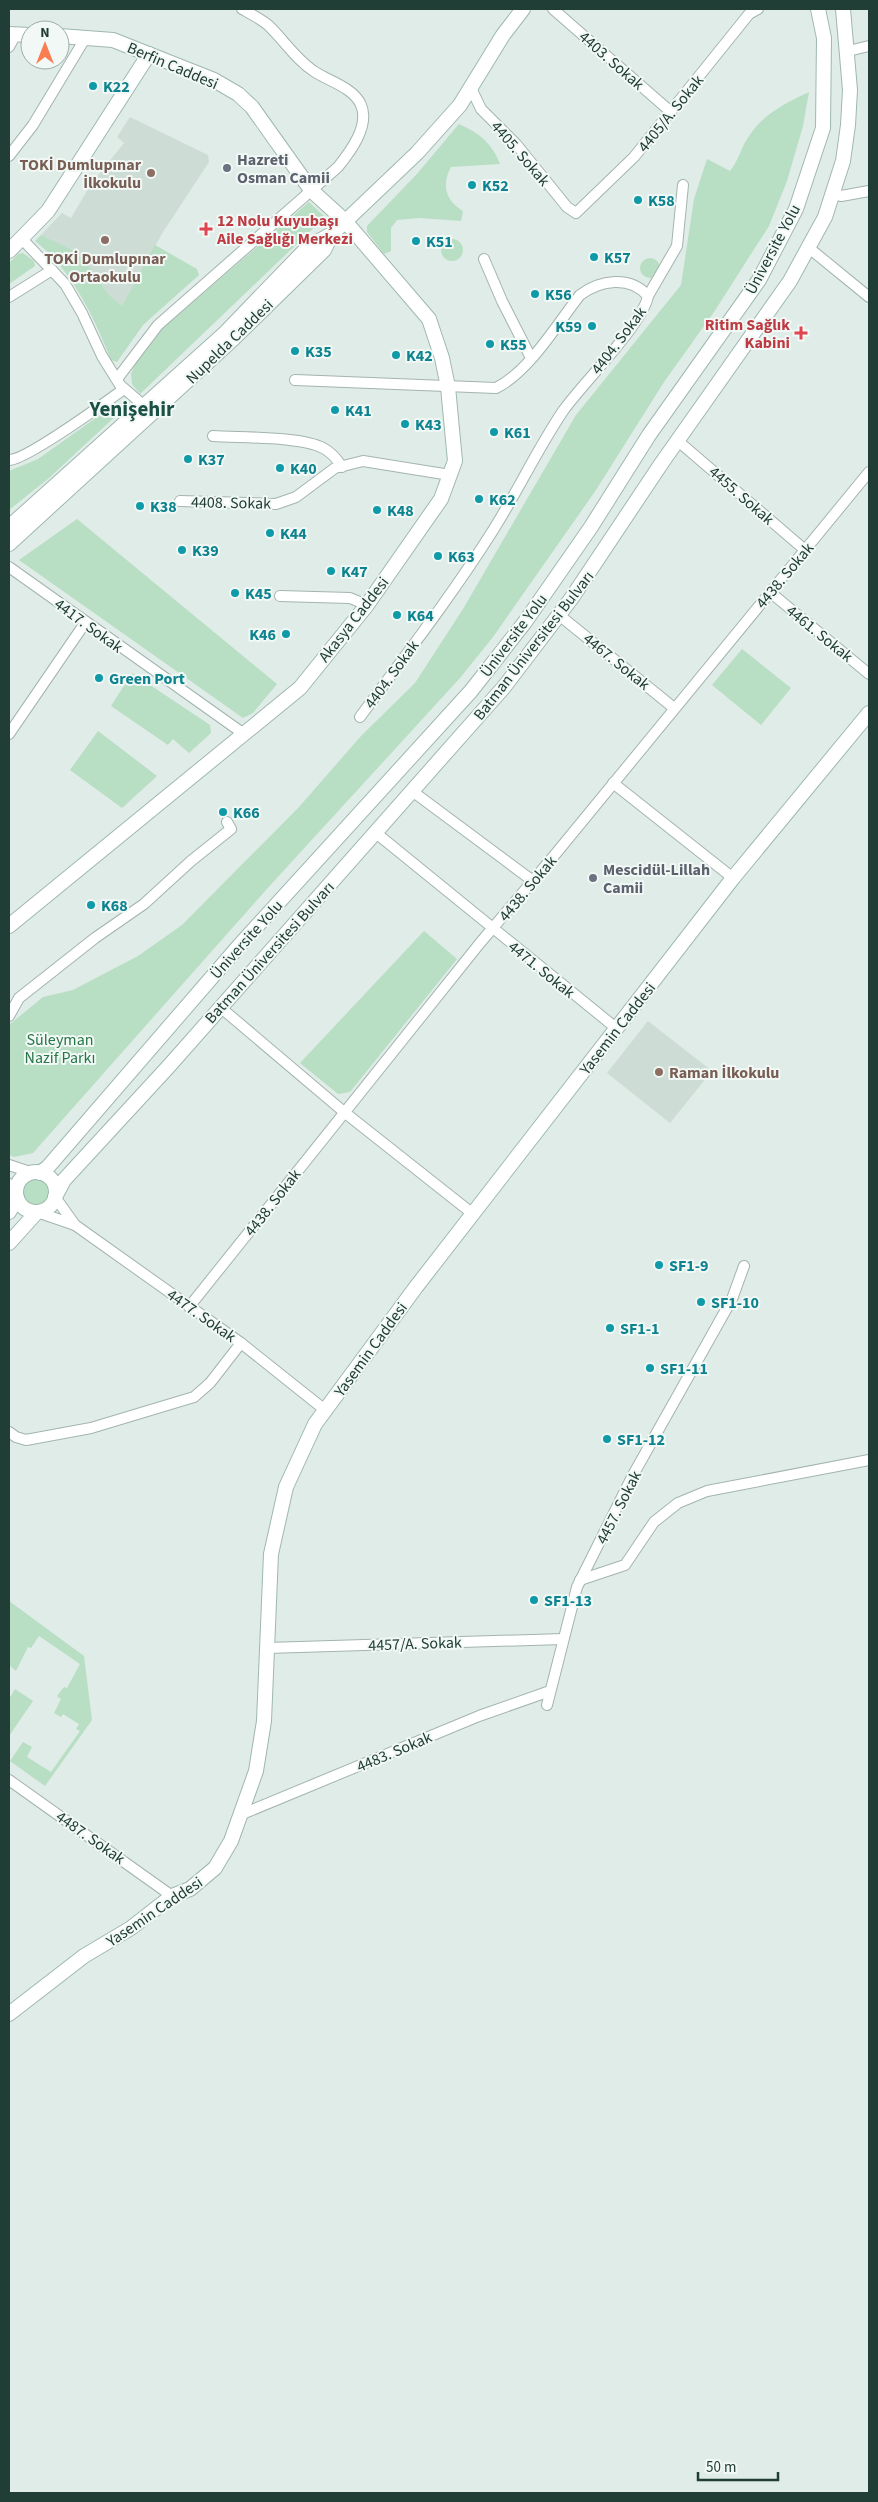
<svg xmlns="http://www.w3.org/2000/svg" width="878" height="2502" viewBox="0 0 878 2502" font-family="'Source Sans 3',sans-serif">
  <style>
    .built { fill: #cedcd6 }
    .green { fill: #b8dec3 }
    .lines { fill: none; stroke-linecap: round; stroke-linejoin: round }
    .street-casing { stroke: #a3b4ae; stroke-width: 12 }
    .secondary-casing { stroke: #9eb8af; stroke-width: 16 }
    .street { stroke: #fff; stroke-width: 10 }
    .secondary { stroke: #fff; stroke-width: 14 }
    .culture-dot { fill: #0f9aa8; stroke: #f1f8f5; stroke-width: 2 }
    .worship-dot { fill: #6b7280; stroke: #f1f8f5; stroke-width: 2 }
    .education-dot { fill: #8d6e63; stroke: #f1f8f5; stroke-width: 2 }
    .health-dot { fill: #e0444e; stroke: #f1f8f5; stroke-width: 2 }
    .labels { text-anchor: middle; stroke-width: 4; stroke-linejoin: round; paint-order: stroke }
    .street-label { font-size: 16px; fill: #203d36; stroke: #f1f8f5 }
    .culture-label { font-size: 16px; font-weight: bold; fill: #0d838f; stroke: #f1f8f5; text-anchor: start }
    .worship-label { font-size: 16px; font-weight: bold; fill: #5b616d; stroke: #f1f8f5; text-anchor: start }
    .education-label { font-size: 16px; font-weight: bold; fill: #785e54; stroke: #f1f8f5; text-anchor: end }
    .health-label { font-size: 16px; font-weight: bold; fill: #be3a42; stroke: #f1f8f5; text-anchor: start }
    .park-label { font-size: 16px; fill: #287647; stroke: #f1f8f5 }
    .district-label { font-size: 21px; font-weight: bold; fill: #1b5044; stroke: #f1f8f5 }
  </style>
  <rect width="100%" height="100%" fill="#e0ece7"/>
  <g class="built">
    <path d="M130,117L208,155L209,162L163,232L122,306L108,294L86,262L75,251L41,235L62,213L71,218L91,184L124,143L117,137Z"/>
    <path d="M648,1021L712,1071L670,1123L607,1073Z"/>
  </g>
  <g class="green">
    <path d="M809,92L803,126L787,181L769,226L714,312L664,382L596,490L493,637L460,678L265,891L33,1153L14,1157L9,1155V1025L43,997L73,990L138,956L182,925L299,807L361,736L415,683L463,609L576,415L681,285L694,199L707,159L730,171C740,158 741,147 749,136C763,114 786,103 809,92Z"/>
    <path d="M459,124C479,133 492,143 500,164L451,167C441,185 446,201 463,211L461,221L420,218L397,220L391,228V251L384,254L367,232V226L416,175Z"/>
    <path d="M309,202L325,217L140,394L132,384L131,374L135,364L156,334Z"/>
    <path d="M41,235L75,251L86,262L108,294L122,306L155,245L197,269L199,275L143,325L117,362L111,360C94,317 72,270 35,241Z"/>
    <circle cx="452" cy="250" r="11"/>
    <path d="M23,253L34,261L35,266L9,284V263L18,254Z"/>
    <circle cx="650" cy="268" r="10"/>
    <path d="M114,405L120,412L49,478L9,510V471L38,459Z"/>
    <path d="M77,519L277,684L253,713L243,718L19,560Z"/>
    <path d="M742,649L791,688L761,725L712,685Z"/>
    <path d="M132,673L210,725L211,733L189,753L173,739L168,745L111,706Z"/>
    <path d="M98,731L157,776L122,808L70,770Z"/>
    <path d="M424,931L457,959L350,1092L338,1094L300,1063Z"/>
    <circle cx="37" cy="1193" r="15"/>
    <path d="M9,1601L84,1656L92,1720L45,1786L10,1761L23,1742L32,1747L27,1757L51,1772L80,1731L76,1729L79,1724L63,1714L61,1717L54,1713L61,1699L57,1696L64,1687L67,1688L80,1664L39,1636L31,1648L28,1647L16,1671L9,1665Z"/>
    <path d="M15,1689L33,1701L9,1736V1699Z"/>
  </g>
  <g class="lines">
    <defs>
      <g id="street">
        <path d="M553,9L671,112"/>
        <path d="M9,47L16,34"/>
        <path d="M848,51L869,46"/>
        <path d="M471,88L481,109L516,144L567,207L576,213L634,157L749,14L758,9"/>
        <path d="M9,156L33,125L86,37"/>
        <path d="M832,193L841,196L869,191"/>
        <path d="M21,238L65,284L82,313L102,356L120,385L148,409"/>
        <path d="M809,248L869,297"/>
        <path d="M484,259L502,301L531,358"/>
        <path d="M648,296L677,246L683,185"/>
        <path d="M9,297L52,270"/>
        <path d="M117,379L158,325L338,167C350,152 370,126 361,105C354,88 329,81 315,72C296,60 284,40 268,25C261,19 251,14 242,9"/>
        <path d="M295,380L496,388C529,372 557,324 580,295C600,280 630,275 648,296C643,324 582,384 563,411C536,451 516,495 490,535C450,598 404,657 360,717"/>
        <path d="M213,436C240,438 301,436 323,448C331,452 337,459 342,467"/>
        <path d="M678,441L805,550"/>
        <path d="M9,460C26,460 106,402 124,389"/>
        <path d="M180,501L276,504L296,497L335,468L363,461L450,475"/>
        <path d="M9,567L244,734"/>
        <path d="M770,592L869,674"/>
        <path d="M280,596L350,598L367,605"/>
        <path d="M559,615L674,708"/>
        <path d="M9,734L85,623"/>
        <path d="M613,783L733,878"/>
        <path d="M412,791L533,881"/>
        <path d="M376,833L616,1028"/>
        <path d="M220,1007L344,1112L473,1214"/>
        <path d="M9,1016L19,998L95,938L144,904L191,861L231,829L227,822"/>
        <path d="M9,1165L33,1173"/>
        <path d="M9,1184L17,1191"/>
        <path d="M37,1212L75,1225L55,1197"/>
        <path d="M75,1225L241,1343L325,1410"/>
        <path d="M189,1307L480,943L553,857L869,472"/>
        <path d="M9,1432L16,1437L26,1440L91,1428L194,1397L210,1383L241,1343"/>
        <path d="M580,1580L625,1565L654,1522L678,1503L707,1491L869,1460"/>
        <path d="M267,1648L563,1639"/>
        <path d="M547,1705L577,1587L633,1475L732,1299L744,1266"/>
        <path d="M9,1780L172,1896"/>
        <path d="M240,1815L479,1716L550,1691"/>
      </g>
      <g id="secondary">
        <path d="M9,34L30,35"/>
        <path d="M9,251L48,211L149,54"/>
        <path d="M9,527L224,334L309,246L332,234L417,153L460,105L503,35L523,9"/>
        <path d="M9,544L233,339L324,250L332,234"/>
        <path d="M9,926L300,688L367,605L441,499L455,461L448,387L442,358L429,319L345,221L311,190L252,107L238,94L214,80L113,40L60,36"/>
        <circle cx="36" cy="1192" r="20"/>
        <path d="M40,1173L48,1167L238,947L471,691L525,622L591,527L649,435L759,280L796,209L823,128L824,38L818,9"/>
        <path d="M55,1197L64,1180L169,1066L504,687L571,599L661,464L790,281L825,217L843,161L848,125L850,90L843,9"/>
        <path d="M9,1212L17,1198"/>
        <path d="M9,1243L37,1212"/>
        <path d="M9,2014L84,1956L131,1928L172,1896L190,1889L215,1868L231,1841L256,1771L264,1721L271,1554L286,1487L315,1424L416,1287L733,878L869,713"/>
      </g>
    </defs>
    <use href="#street" class="street-casing"/>
    <use href="#secondary" class="secondary-casing"/>
    <use href="#street" class="street"/>
    <use href="#secondary" class="secondary"/>
  </g>
  <g class="culture-dot">
    <circle cx="93" cy="86" r="5"/>
    <circle cx="472" cy="185" r="5"/>
    <circle cx="638" cy="200" r="5"/>
    <circle cx="416" cy="241" r="5"/>
    <circle cx="594" cy="257" r="5"/>
    <circle cx="535" cy="294" r="5"/>
    <circle cx="592" cy="326" r="5"/>
    <circle cx="490" cy="344" r="5"/>
    <circle cx="295" cy="351" r="5"/>
    <circle cx="396" cy="355" r="5"/>
    <circle cx="335" cy="410" r="5"/>
    <circle cx="405" cy="424" r="5"/>
    <circle cx="494" cy="432" r="5"/>
    <circle cx="188" cy="459" r="5"/>
    <circle cx="280" cy="468" r="5"/>
    <circle cx="479" cy="499" r="5"/>
    <circle cx="140" cy="506" r="5"/>
    <circle cx="377" cy="510" r="5"/>
    <circle cx="270" cy="533" r="5"/>
    <circle cx="182" cy="550" r="5"/>
    <circle cx="438" cy="556" r="5"/>
    <circle cx="331" cy="571" r="5"/>
    <circle cx="235" cy="593" r="5"/>
    <circle cx="397" cy="615" r="5"/>
    <circle cx="286" cy="634" r="5"/>
    <circle cx="99" cy="678" r="5"/>
    <circle cx="223" cy="812" r="5"/>
    <circle cx="91" cy="905" r="5"/>
    <circle cx="659" cy="1265" r="5"/>
    <circle cx="701" cy="1302" r="5"/>
    <circle cx="610" cy="1328" r="5"/>
    <circle cx="650" cy="1368" r="5"/>
    <circle cx="607" cy="1439" r="5"/>
    <circle cx="534" cy="1600" r="5"/>
  </g>
  <g class="worship-dot">
    <circle cx="227" cy="168" r="5"/>
    <circle cx="593" cy="878" r="5"/>
  </g>
  <g class="education-dot">
    <circle cx="151" cy="173" r="5"/>
    <circle cx="105" cy="240" r="5"/>
    <circle cx="659" cy="1072" r="5"/>
  </g>
  <g class="health-dot">
    <path d="M203.5 221.5h5v5h5v5h-5v5h-5v-5h-5v-5h5z"/>
    <path d="M798.5 325.5h5v5h5v5h-5v5h-5v-5h-5v-5h5z"/>
  </g>
  <g class="labels">
    <g class="street-label">
      <text transform="translate(612 60) rotate(41)" y="6">4403. Sokak</text>
      <text transform="translate(173 65) rotate(23)" y="6">Berfin Caddesi</text>
      <text transform="translate(670 113) rotate(-51)" y="6">4405/A. Sokak</text>
      <text transform="translate(521 153) rotate(49)" y="6">4405. Sokak</text>
      <text transform="translate(772 249) rotate(-62)" y="6">Üniversite Yolu</text>
      <text transform="translate(618 340) rotate(-53)" y="6">4404. Sokak</text>
      <text transform="translate(229 341) rotate(-44)" y="6">Nupelda Caddesi</text>
      <text transform="translate(742 495) rotate(41)" y="6">4455. Sokak</text>
      <text transform="translate(231 502) rotate(1)" y="6">4408. Sokak</text>
      <text transform="translate(784 575) rotate(-50)" y="6">4438. Sokak</text>
      <text transform="translate(353 619) rotate(-52)" y="6">Akasya Caddesi</text>
      <text transform="translate(89 625) rotate(36)" y="6">4417. Sokak</text>
      <text transform="translate(820 633) rotate(39)" y="6">4461. Sokak</text>
      <text transform="translate(513 635) rotate(-53)" y="6">Üniversite Yolu</text>
      <text transform="translate(533 645) rotate(-52)" y="6">Batman Üniversitesi Bulvarı</text>
      <text transform="translate(617 661) rotate(39)" y="6">4467. Sokak</text>
      <text transform="translate(391 674) rotate(-54)" y="6">4404. Sokak</text>
      <text transform="translate(527 888) rotate(-50)" y="6">4438. Sokak</text>
      <text transform="translate(246 939) rotate(-48)" y="6">Üniversite Yolu</text>
      <text transform="translate(269 952) rotate(-48)" y="6">Batman Üniversitesi Bulvarı</text>
      <text transform="translate(542 969) rotate(39)" y="6">4471. Sokak</text>
      <text transform="translate(617 1028) rotate(-52)" y="6">Yasemin Caddesi</text>
      <text transform="translate(272 1202) rotate(-52)" y="6">4438. Sokak</text>
      <text transform="translate(202 1315) rotate(35)" y="6">4477. Sokak</text>
      <text transform="translate(370 1349) rotate(-54)" y="6">Yasemin Caddesi</text>
      <text transform="translate(618 1507) rotate(-63)" y="6">4457. Sokak</text>
      <text transform="translate(415 1643) rotate(-2)" y="6">4457/A. Sokak</text>
      <text transform="translate(394 1751) rotate(-23)" y="6">4483. Sokak</text>
      <text transform="translate(91 1837) rotate(35)" y="6">4487. Sokak</text>
      <text transform="translate(154 1911) rotate(-34)" y="6">Yasemin Caddesi</text>
    </g>
    <g class="culture-label">
      <text x="103" y="92">K22</text>
      <text x="482" y="191">K52</text>
      <text x="648" y="206">K58</text>
      <text x="426" y="247">K51</text>
      <text x="604" y="263">K57</text>
      <text x="545" y="300">K56</text>
      <text x="582" y="332" text-anchor="end">K59</text>
      <text x="500" y="350">K55</text>
      <text x="305" y="357">K35</text>
      <text x="406" y="361">K42</text>
      <text x="345" y="416">K41</text>
      <text x="415" y="430">K43</text>
      <text x="504" y="438">K61</text>
      <text x="198" y="465">K37</text>
      <text x="290" y="474">K40</text>
      <text x="489" y="505">K62</text>
      <text x="150" y="512">K38</text>
      <text x="387" y="516">K48</text>
      <text x="280" y="539">K44</text>
      <text x="192" y="556">K39</text>
      <text x="448" y="562">K63</text>
      <text x="341" y="577">K47</text>
      <text x="245" y="599">K45</text>
      <text x="407" y="621">K64</text>
      <text x="276" y="640" text-anchor="end">K46</text>
      <text x="109" y="684">Green Port</text>
      <text x="233" y="818">K66</text>
      <text x="101" y="911">K68</text>
      <text x="669" y="1271">SF1-9</text>
      <text x="711" y="1308">SF1-10</text>
      <text x="620" y="1334">SF1-1</text>
      <text x="660" y="1374">SF1-11</text>
      <text x="617" y="1445">SF1-12</text>
      <text x="544" y="1606">SF1-13</text>
    </g>
    <g class="worship-label">
      <text x="237" y="165">Hazreti<tspan x="237" dy="18">Osman Camii</tspan></text>
      <text x="603" y="875">Mescidül-Lillah<tspan x="603" dy="18">Camii</tspan></text>
    </g>
    <g class="education-label">
      <text x="141" y="170">TOKİ Dumlupınar<tspan x="141" dy="18">İlkokulu</tspan></text>
      <text x="105" y="264" text-anchor="middle">TOKİ Dumlupınar<tspan x="105" dy="18">Ortaokulu</tspan></text>
      <text x="669" y="1078" text-anchor="start">Raman İlkokulu</text>
    </g>
    <g class="health-label">
      <text x="217" y="226">12 Nolu Kuyubaşı<tspan x="217" dy="18">Aile Sağlığı Merkezi</tspan></text>
      <text x="790" y="330" text-anchor="end">Ritim Sağlık<tspan x="790" dy="18">Kabini</tspan></text>
    </g>
    <g class="park-label">
      <text x="60" y="1045">Süleyman<tspan x="60" dy="18">Nazif Parkı</tspan></text>
    </g>
    <g class="district-label">
      <text x="132" y="416">Yenişehir</text>
    </g>
  </g>
  <rect width="878" height="2502" fill="none" stroke="#203d36" stroke-width="20"/>
  <g transform="translate(45 45)"><circle r="24" fill="#f1f8f5" stroke="#9dada9"/>
  <path d="M0-4L9 19L0 12L-9 19Z" fill="#f97d51"/>
  <text y="-8" font-size="14" font-weight="bold" text-anchor="middle" fill="#203d36">N</text>
  </g>
  <path d="M698 2472v8h80v-8" fill="none" stroke="#203d36" stroke-width="2.5"/>
  <text x="706" y="2472" font-size="15" fill="#203d36" stroke="#f1f8f5" stroke-width="4" paint-order="stroke">50 m</text>
</svg>
